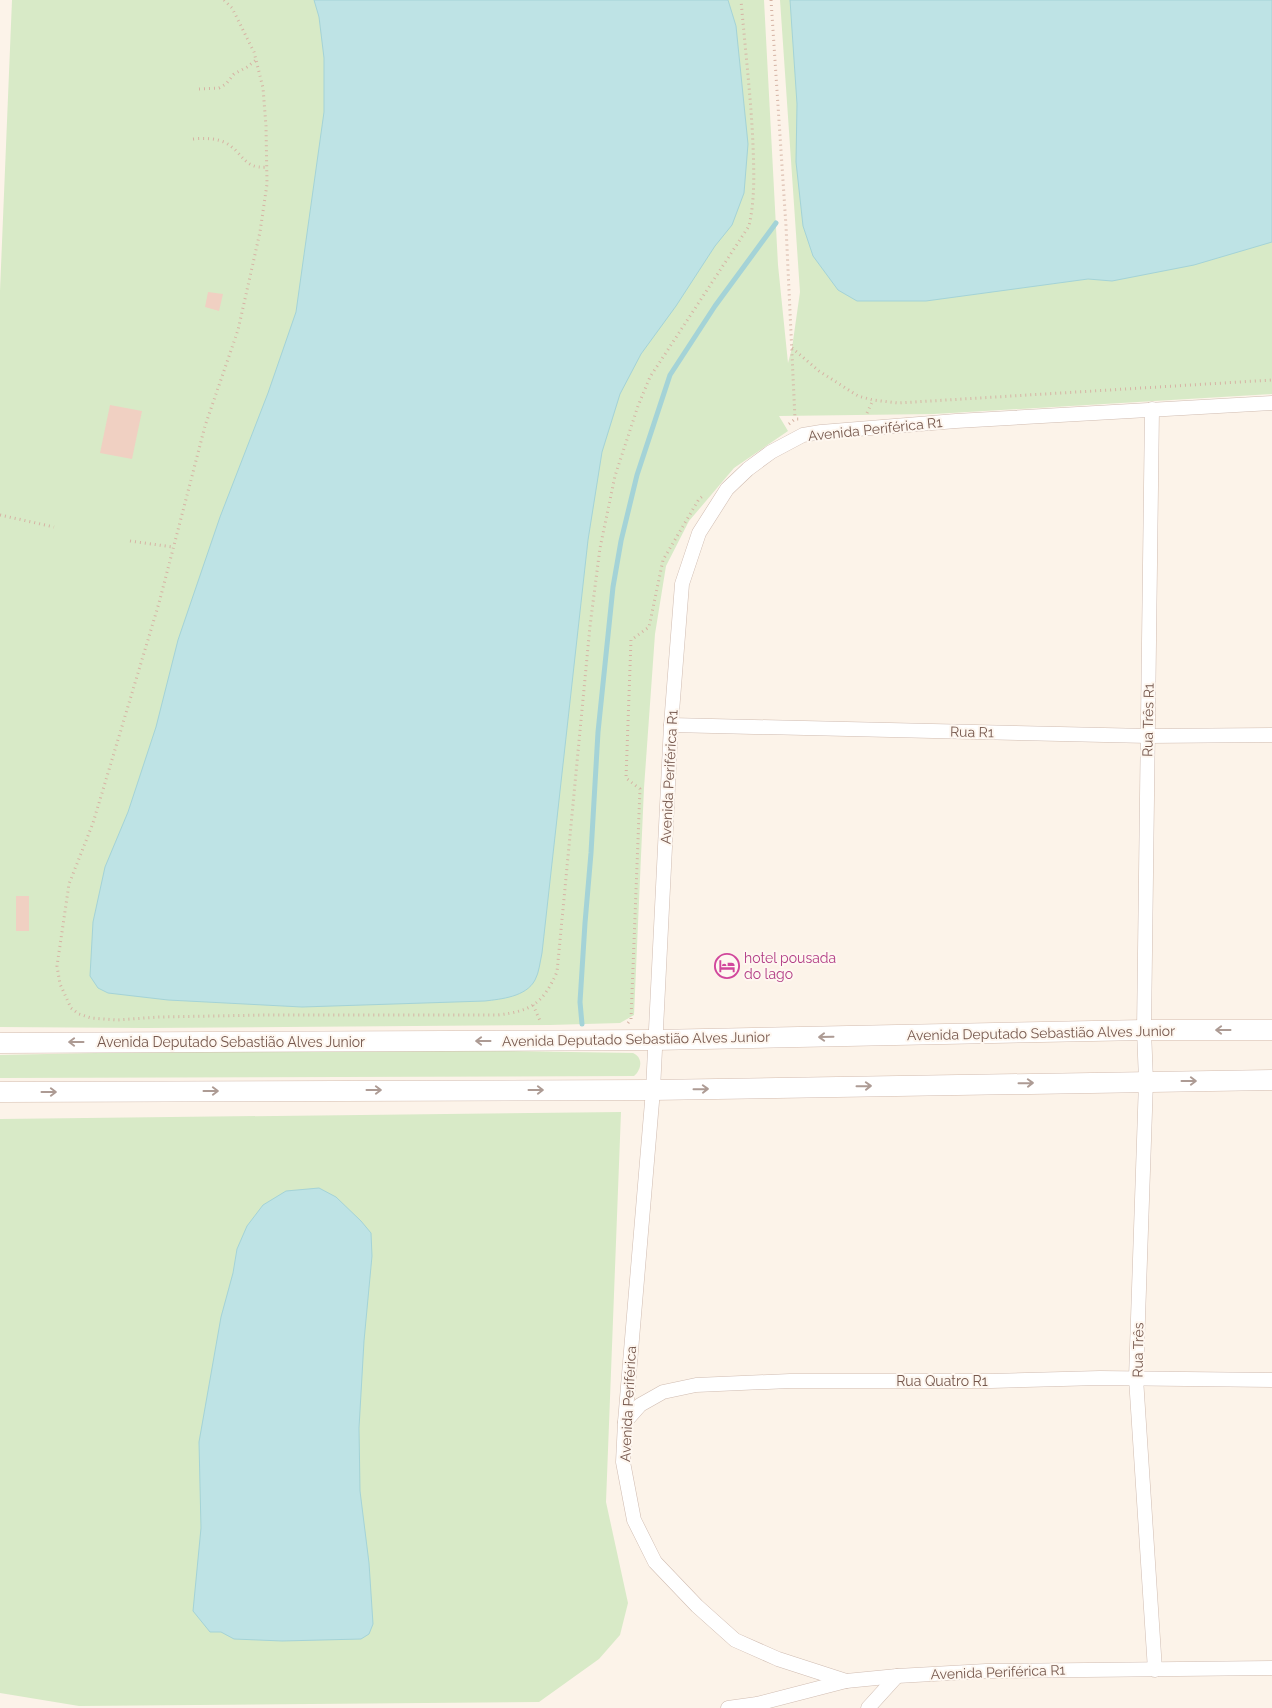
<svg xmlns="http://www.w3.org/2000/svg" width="1272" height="1708" viewBox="0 0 1272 1708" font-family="Raleway,sans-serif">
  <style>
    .green { fill: #d8eac7 }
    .water { fill: #bee3e5; stroke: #a4d3d7 }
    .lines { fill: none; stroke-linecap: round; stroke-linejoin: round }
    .stream { stroke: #a4d3d7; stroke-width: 5 }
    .building { fill: #f0d0c2 }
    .street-casing { stroke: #d0bcb1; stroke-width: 15 }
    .secondary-casing { stroke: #d3bcaf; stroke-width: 21 }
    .path { stroke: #d6b3a4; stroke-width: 3; stroke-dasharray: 1 4; stroke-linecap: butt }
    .street { stroke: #fff; stroke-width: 14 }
    .secondary { stroke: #fff; stroke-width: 20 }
    .oneway { stroke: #ad9b94 }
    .labels { text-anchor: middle; stroke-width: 4; stroke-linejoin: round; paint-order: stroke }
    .street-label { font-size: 14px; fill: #76584d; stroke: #fef7f0 }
    .hotel-label { font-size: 14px; fill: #b23c85; stroke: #fef7f0; text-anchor: start }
  </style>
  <rect width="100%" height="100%" fill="#fcf3e9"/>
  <g class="green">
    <path d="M12,0H764L778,265L788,363L792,348L800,292L780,0H1272V394L934,414L779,416L788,431L734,468L689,521L666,566L655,634L644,788L634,1015L620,1023L550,1025L145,1028L0,1027V291Z"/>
    <path d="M443,1050L633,1053C644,1058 641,1070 634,1076L0,1078V1055L191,1051Z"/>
    <path d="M621,1112L606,1502L628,1603L620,1635L599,1659L539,1702L79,1706L0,1693V1119Z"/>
  </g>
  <g class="water">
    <path d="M314,0H728L736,26L748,144L744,193L732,225L715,246L676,306L641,354L620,394L602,452L588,540L542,953C540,962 539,973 535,980C526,997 501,999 485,1001L302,1007L168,1000L108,993L98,988L90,976L93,922L105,867L128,812L156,727L178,640L220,517L268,393L296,312L324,112V58L319,17Z"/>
    <path d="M790,0H1272V242L1194,265L1112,281L1088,279L926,301H857L838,290L813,256L803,226L796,162L797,104Z"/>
    <path d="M319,1188L336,1197L361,1221L371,1233L372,1256L364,1341L359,1428L360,1491L369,1563L373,1624L369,1634L361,1639L282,1641L234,1639L221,1632H210L193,1611L201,1528L199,1442L221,1317L233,1273L237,1249L247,1226L263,1205L286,1191Z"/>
  </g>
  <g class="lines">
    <path class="stream" d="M582,1024L580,1002L585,923L591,853L598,732L613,587L621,541L637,475L670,375L715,306L776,223"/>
  </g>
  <g class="building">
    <path d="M208,292L223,294L219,311L205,307Z"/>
    <path d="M110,405L142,411L132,459L100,453Z"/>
    <rect x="16" y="896" width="13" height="35"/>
  </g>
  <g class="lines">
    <defs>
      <g id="street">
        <path d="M1152,409L1144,1030L1146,1081L1136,1378L1155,1670"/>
        <path d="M671,725L1148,736L1272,735"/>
        <path d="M625,1422L640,1405L663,1392L696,1385L790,1381H991L1100,1378L1272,1380"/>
        <path d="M846,1681L778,1659L735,1640L697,1606L655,1562L634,1520L623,1462L625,1422L653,1090L671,725L682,584L699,533L727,489L748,469L771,452L803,435L821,432L956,421L1272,403"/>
        <path d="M728,1708L757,1704L846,1681L897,1676L986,1671L1272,1668"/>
        <path d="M868,1708L897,1676"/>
      </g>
      <g id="secondary">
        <path d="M0,1043L655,1040L1144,1030H1272"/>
        <path d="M0,1092L653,1090L1272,1080"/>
      </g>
    </defs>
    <use href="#street" class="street-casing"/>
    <use href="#secondary" class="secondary-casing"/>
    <g class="path">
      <path d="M224,0L232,8L254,52L263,88L266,126L267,184L260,232L238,330L205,426L159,603L93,823L69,884L57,966L60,984L71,1008L79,1014L91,1018L117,1020L159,1017L265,1015H498C532,1011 543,1003 557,972L590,626L600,548L615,476L638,406L650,377L749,226C755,199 754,173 753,145C751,97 745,48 741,0"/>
      <path d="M771,0L786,226L795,419"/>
      <path d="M199,89L219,88L226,84L234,74L247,67L256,60"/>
      <path d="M193,139C204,138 214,138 224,142C244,152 242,169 267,167"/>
      <path d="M792,348L819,371L858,396L873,400L898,403L1272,380"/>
      <path d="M867,413L873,400"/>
      <path d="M789,424L795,419H801"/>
      <path d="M0,515L54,527"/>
      <path d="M130,541L173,547"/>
      <path d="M533,1005L541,1023"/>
      <path d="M628,1023L631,1019L640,789L626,778L631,640L649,627L663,560L699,499L704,495"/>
    </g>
    <use href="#street" class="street"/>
    <use href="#secondary" class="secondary"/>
  </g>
  <defs><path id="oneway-shaft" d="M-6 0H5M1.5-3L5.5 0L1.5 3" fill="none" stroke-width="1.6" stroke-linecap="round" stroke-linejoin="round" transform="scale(1.25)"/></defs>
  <g class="oneway">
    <use href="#oneway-shaft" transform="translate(1223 1030) rotate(180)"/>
    <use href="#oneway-shaft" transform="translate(826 1037) rotate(179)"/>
    <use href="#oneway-shaft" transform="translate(483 1041) rotate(180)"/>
    <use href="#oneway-shaft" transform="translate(76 1042) rotate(180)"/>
    <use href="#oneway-shaft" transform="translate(1189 1081)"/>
    <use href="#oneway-shaft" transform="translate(1026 1083) rotate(-1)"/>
    <use href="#oneway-shaft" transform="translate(864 1086) rotate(-1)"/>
    <use href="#oneway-shaft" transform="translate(701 1089) rotate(-1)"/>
    <use href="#oneway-shaft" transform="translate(374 1090)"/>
    <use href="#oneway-shaft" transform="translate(536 1090)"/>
    <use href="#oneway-shaft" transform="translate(211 1091)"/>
    <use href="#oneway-shaft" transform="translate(49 1092)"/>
  </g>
  <defs>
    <symbol id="hotel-ring" viewBox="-11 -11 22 22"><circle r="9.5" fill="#fef7f0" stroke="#d1479c" stroke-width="1.5"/><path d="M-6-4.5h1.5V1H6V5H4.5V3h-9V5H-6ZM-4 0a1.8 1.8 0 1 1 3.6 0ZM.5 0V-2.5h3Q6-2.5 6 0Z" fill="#d1479c"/></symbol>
  </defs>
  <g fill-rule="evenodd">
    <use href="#hotel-ring" x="713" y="952" width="28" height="28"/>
  </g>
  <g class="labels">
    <g class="street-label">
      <text transform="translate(875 429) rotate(-6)" y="5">Avenida Periférica R1</text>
      <text transform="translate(1148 720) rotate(-89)" y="5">Rua Três R1</text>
      <text transform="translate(972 732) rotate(1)" y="5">Rua R1</text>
      <text transform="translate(669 777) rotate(-87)" y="5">Avenida Periférica R1</text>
      <text transform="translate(1041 1033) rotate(-1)" y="5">Avenida Deputado Sebastião Alves Junior</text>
      <text transform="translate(636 1039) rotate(-1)" y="5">Avenida Deputado Sebastião Alves Junior</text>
      <text x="231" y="1047">Avenida Deputado Sebastião Alves Junior</text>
      <text transform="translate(1138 1350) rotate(-89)" y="5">Rua Três</text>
      <text x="942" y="1386">Rua Quatro R1</text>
      <text transform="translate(628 1404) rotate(-87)" y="5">Avenida Periférica</text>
      <text transform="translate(998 1672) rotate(-2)" y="5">Avenida Periférica R1</text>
    </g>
    <g class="hotel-label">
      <text x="744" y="963">hotel pousada<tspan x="744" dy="16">do lago</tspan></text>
    </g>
  </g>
</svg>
